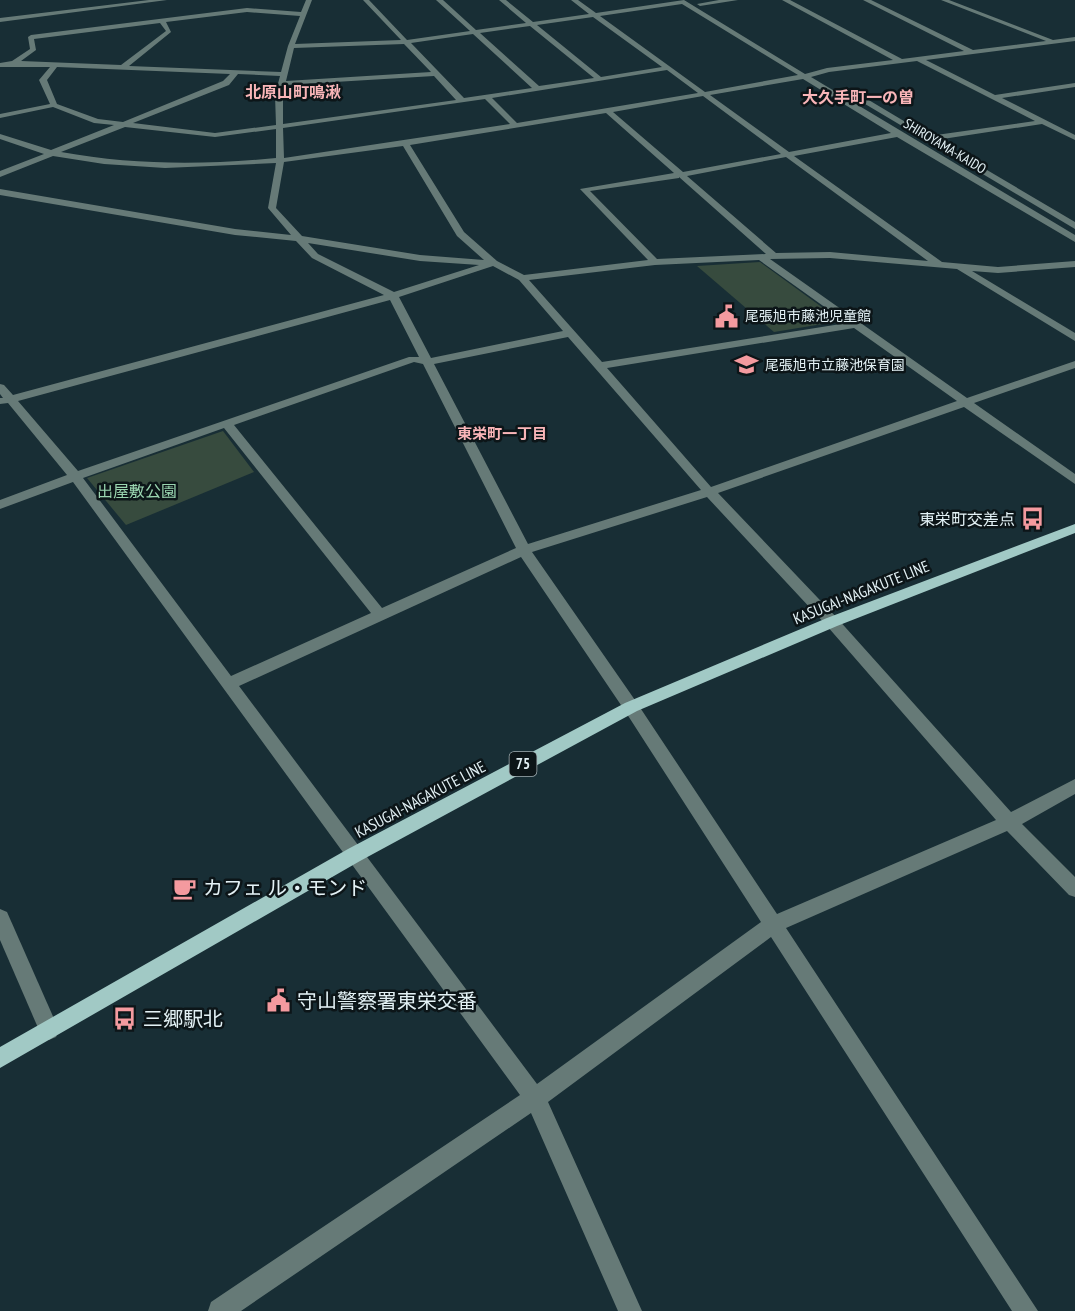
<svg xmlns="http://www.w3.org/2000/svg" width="1075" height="1311" viewBox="0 0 1075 1311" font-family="'PT Sans Narrow','Noto Sans JP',sans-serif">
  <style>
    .green { fill: #374b3e }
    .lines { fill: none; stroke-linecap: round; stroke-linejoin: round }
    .minor { fill: #667a77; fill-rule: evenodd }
    .major { fill: #a1c9c5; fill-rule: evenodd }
    .labels { text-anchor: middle; stroke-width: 5; stroke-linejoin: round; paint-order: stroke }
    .far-street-label { font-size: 14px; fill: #e3f1f5; stroke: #0c1518 }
    .far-poi-label { font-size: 14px; fill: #e3f1f5; stroke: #0c1518; text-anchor: start }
    .far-neighbourhood-label { font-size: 15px; font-weight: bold; fill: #f9b5b8; stroke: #0c1518 }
    .shield { fill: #0c1518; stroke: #a2afb3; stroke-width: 1.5 }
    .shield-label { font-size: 15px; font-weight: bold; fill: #e3f1f5 }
    .far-quarter-label { font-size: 16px; font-weight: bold; fill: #f9b5b8; stroke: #0c1518 }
    .park-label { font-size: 16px; fill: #9ad5b0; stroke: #0c1518 }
    .poi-label { font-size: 16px; fill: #e3f1f5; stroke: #0c1518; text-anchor: end }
    .street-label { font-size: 16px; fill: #e3f1f5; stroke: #0c1518 }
    .near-poi-label { font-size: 20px; fill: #e3f1f5; stroke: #0c1518; text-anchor: start }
  </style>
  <rect width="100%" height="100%" fill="#182e35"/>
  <g class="green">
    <path d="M760,262L841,321L774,332L697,266Z"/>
    <path d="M223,431L254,472L126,525L87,478Z"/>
  </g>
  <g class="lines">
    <g class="minor">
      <path d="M149,0H167L0,22V18Z"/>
      <path d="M306,0H312L295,44L401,40L363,0H369L407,40L470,31L436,0H443L476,30L526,23L499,0H506L533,22L589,14L571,0H578L596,13L684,0L805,74L827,68L893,60L782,0H790L902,59L964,51L863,0H871L973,50L1046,41L941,0H949L1053,40L1075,37V41L926,60L995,95L1075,83V87L1002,98L1075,135V140L1042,124L936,140L1075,222V229L855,98L862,96L929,136L1035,121L917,61L829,72L811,77L1075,235V242L897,137L794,156L942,262L998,267L1075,261V267L998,273L972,271L1075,333V341L957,269L830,258L770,259L967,398L1075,361V368L974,403L1075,474V484L964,407L718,493L837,618L1011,812L1075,779V794L1022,824L1075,877V897L1069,895L1007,831L786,928L1038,1311H1012L771,937L548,1102L642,1311H618L531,1113L241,1311H208L211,1302L520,1095L73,482L0,509V500L67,475L8,403L0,404V398H3L0,394V384L4,385L13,395L384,295L312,258L296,241L235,235L0,195V189L235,229L291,235L268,208L276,163L165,168L104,164L53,156L0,177V171L44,154L0,139V134L51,150L114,125L94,123L53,107L0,118V114L50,104L39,80L50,67H0V63L12,61L30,49L28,37L31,35L247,8L301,12ZM682,4L798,75L705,92L600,16ZM247,12L300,16L288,46L281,72L129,66L171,32L166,22ZM593,17L662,67L601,77L537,25ZM160,23L166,31L121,65L21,61L36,50L34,39ZM530,26L594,78L539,86L480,33ZM473,34L532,88L464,98L411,43ZM404,44L431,72L286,81L294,48ZM57,67L230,74L223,81L123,122L98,119L57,104L47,80ZM667,70L698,93L517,123L492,98ZM238,74L280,76L275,95L276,125L215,133L133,123L229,85ZM434,76L456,100L283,124V95L285,85ZM803,79L891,133L789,152L710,95ZM703,96L781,154L683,172L613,112ZM485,99L510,124L284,158L283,128ZM606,113L674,173L580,189L648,260L524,275L497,261L464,232L410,145ZM125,127L215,137L276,129V158C204,165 132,165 61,152ZM403,146L457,236L484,260L420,255L302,236L276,208L284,162ZM786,157L928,261L830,252L776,253L687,176ZM679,178V177L766,254L657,259L590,191ZM308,243L420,261L479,265L394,292L318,254ZM759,260L847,323L602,362L529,280L655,265ZM493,266L519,280L563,331L431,358L399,297ZM390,300L419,357H409L78,471L18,401ZM854,328L957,401L711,487L607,368ZM568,337L701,490L528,544L434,364ZM414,362L423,364L516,548L382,608L234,425ZM224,428L371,613L231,676L83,478ZM707,497L827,626L996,820L777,914L637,703L532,552ZM521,557L625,711L761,922L537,1084L239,686Z"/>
      <path d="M719,0H738L700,6L697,4Z"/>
      <path d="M0,909L7,912L59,1030L56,1037L49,1040L42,1037L0,940Z"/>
    </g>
    <path class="major" d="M1075,524V533L837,626L637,711L360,861L0,1068V1047L348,849L625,703L827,618Z"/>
  </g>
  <defs>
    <symbol id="civic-bare" viewBox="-9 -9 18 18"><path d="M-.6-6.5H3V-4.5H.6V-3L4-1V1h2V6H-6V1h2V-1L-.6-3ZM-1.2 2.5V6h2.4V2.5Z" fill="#f49a9f" stroke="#0c1518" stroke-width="2.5" paint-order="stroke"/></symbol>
    <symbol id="school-bare" viewBox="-9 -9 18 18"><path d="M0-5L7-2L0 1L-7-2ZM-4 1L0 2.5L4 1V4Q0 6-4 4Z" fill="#f49a9f" stroke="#0c1518" stroke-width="2.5" paint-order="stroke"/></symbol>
    <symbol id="bus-bare" viewBox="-9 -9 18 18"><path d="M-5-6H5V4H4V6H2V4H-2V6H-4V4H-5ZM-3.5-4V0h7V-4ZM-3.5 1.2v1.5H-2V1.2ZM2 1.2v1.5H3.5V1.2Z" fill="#f49a9f" stroke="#0c1518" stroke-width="2.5" paint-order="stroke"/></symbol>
    <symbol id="cafe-bare" viewBox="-9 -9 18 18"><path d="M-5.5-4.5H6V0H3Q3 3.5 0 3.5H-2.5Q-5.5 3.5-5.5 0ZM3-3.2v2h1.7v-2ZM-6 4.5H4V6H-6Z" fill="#f49a9f" stroke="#0c1518" stroke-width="2.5" paint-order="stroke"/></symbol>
  </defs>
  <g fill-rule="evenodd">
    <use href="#civic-bare" x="710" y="300" width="33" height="33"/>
    <use href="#school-bare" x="730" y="348" width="33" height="33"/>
    <use href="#bus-bare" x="1016" y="502" width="33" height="33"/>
    <use href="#cafe-bare" x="168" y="872" width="33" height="33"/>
    <use href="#civic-bare" x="262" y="984" width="33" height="33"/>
    <use href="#bus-bare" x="108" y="1002" width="33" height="33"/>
  </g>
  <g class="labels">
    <g class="far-street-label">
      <text transform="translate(945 146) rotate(31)" y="5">SHIROYAMA-KAIDO</text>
    </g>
    <g class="far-poi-label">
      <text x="745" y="321">尾張旭市藤池児童館</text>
      <text x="765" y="370">尾張旭市立藤池保育園</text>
    </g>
    <g class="far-neighbourhood-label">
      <text x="502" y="439">東栄町一丁目</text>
    </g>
    <rect class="shield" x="509.5" y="752" width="27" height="24" rx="4.5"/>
    <g class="shield-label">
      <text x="523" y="769">75</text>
    </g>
    <g class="far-quarter-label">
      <text x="293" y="98">北原山町鳴湫</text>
      <text x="858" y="103">大久手町一の曽</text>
    </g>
    <g class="park-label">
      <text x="137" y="497">出屋敷公園</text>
    </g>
    <g class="poi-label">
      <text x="1015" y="525">東栄町交差点</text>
    </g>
    <g class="street-label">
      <text transform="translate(861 592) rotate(-22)" y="6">KASUGAI-NAGAKUTE LINE</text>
      <text transform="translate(420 799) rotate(-28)" y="6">KASUGAI-NAGAKUTE LINE</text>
    </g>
    <g class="near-poi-label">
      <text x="203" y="895">カフェ ル・モンド</text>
      <text x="297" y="1008">守山警察署東栄交番</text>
      <text x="143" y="1026">三郷駅北</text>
    </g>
  </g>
</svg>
